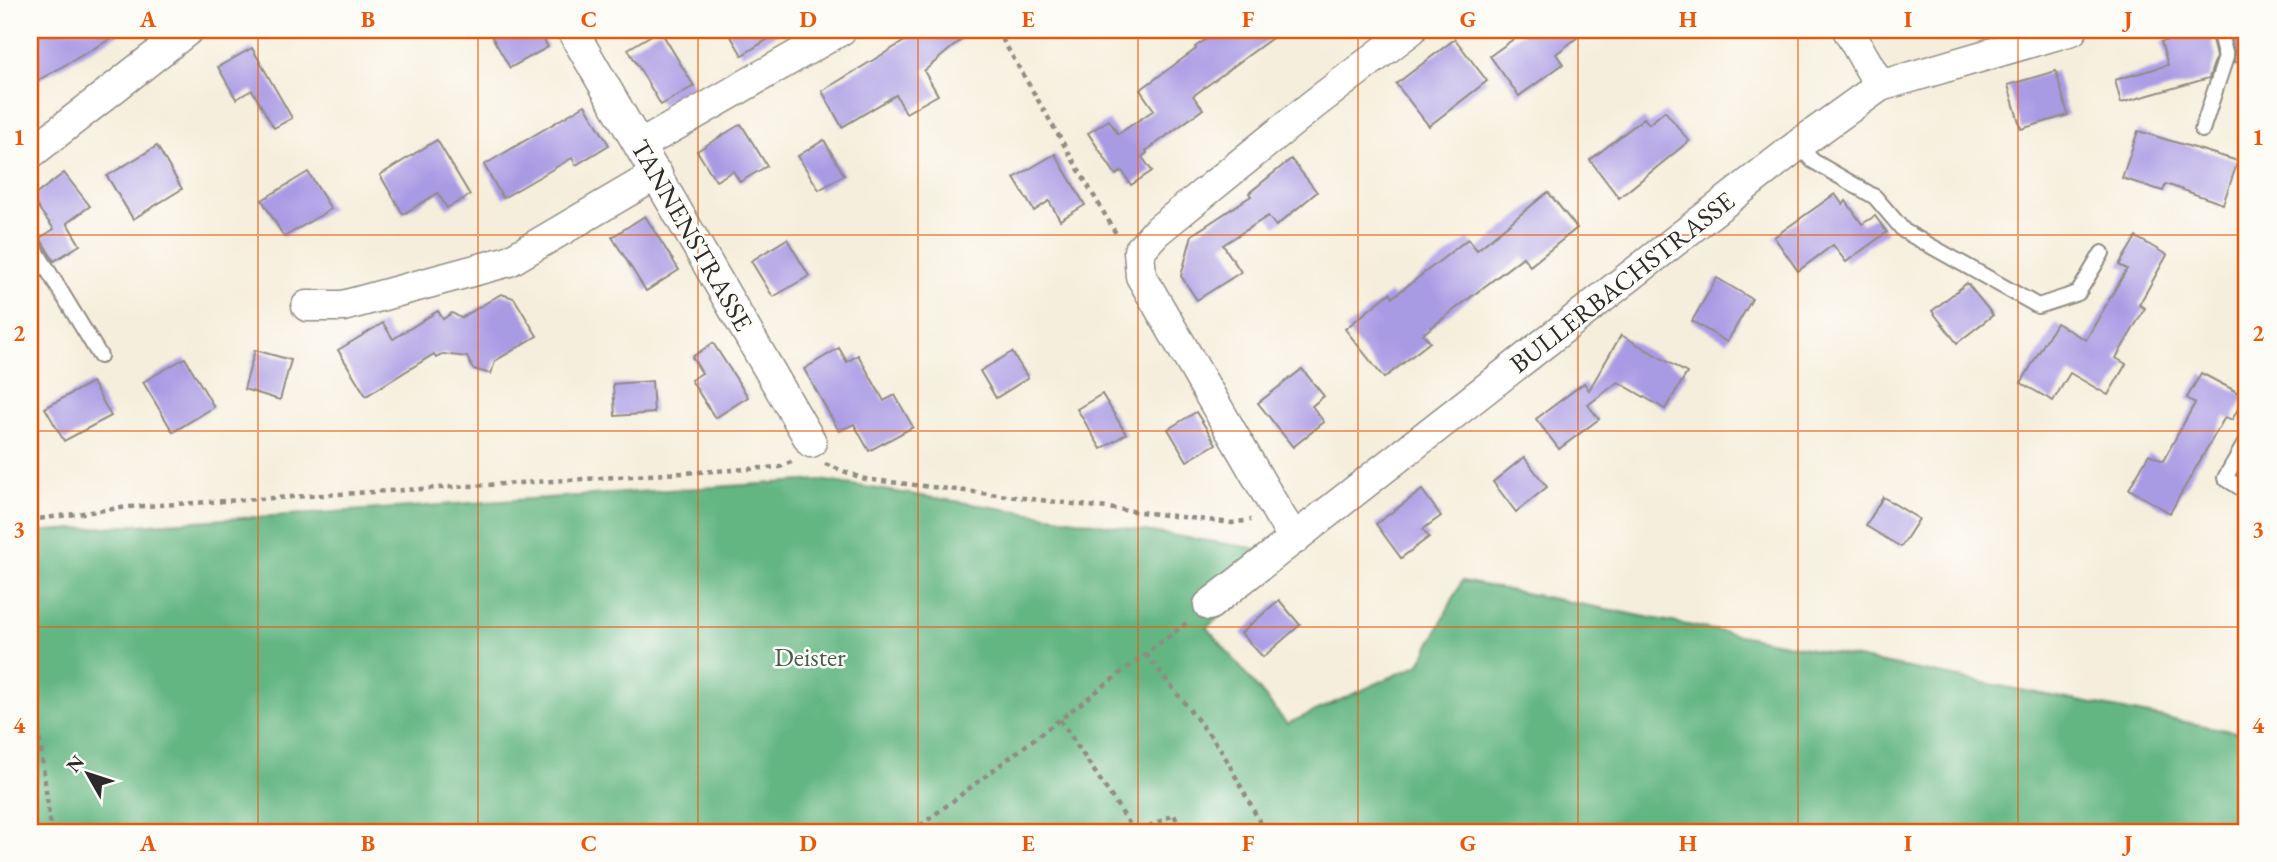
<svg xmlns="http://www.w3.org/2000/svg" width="2277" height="862" viewBox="0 0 2277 862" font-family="'EB Garamond',serif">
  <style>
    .forest { fill: #64b682; stroke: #487056; stroke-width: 2 }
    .building { fill: #a99ae4 }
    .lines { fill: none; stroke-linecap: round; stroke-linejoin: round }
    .service-casing { stroke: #908c84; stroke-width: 18 }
    .minor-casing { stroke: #908c84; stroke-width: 33 }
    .path { stroke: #908c84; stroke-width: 4.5; stroke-dasharray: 5 5; stroke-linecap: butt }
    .service { stroke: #fff; stroke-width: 14 }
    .minor { stroke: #fff; stroke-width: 30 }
    .grid { fill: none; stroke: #e8590c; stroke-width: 2; stroke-opacity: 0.55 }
    .labels { text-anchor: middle; stroke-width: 5; stroke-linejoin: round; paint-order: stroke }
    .street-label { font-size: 26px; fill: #2b2b2b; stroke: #fdfcf7 }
    .park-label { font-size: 26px; fill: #435e4c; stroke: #fdfcf7 }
    .neatline { fill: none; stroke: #e8590c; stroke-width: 2.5 }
    .grid-label { font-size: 23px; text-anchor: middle; font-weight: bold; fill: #e8590c }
  </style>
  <rect width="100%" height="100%" fill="#fdfcf7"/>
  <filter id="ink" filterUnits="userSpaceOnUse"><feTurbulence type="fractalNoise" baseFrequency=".0143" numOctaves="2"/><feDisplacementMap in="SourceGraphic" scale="14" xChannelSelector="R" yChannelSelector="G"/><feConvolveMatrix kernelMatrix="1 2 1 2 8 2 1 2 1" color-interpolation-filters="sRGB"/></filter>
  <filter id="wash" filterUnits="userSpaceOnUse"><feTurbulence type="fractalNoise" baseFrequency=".00686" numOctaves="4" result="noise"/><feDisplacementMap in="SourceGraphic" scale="28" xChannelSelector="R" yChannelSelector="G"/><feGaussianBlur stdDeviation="1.57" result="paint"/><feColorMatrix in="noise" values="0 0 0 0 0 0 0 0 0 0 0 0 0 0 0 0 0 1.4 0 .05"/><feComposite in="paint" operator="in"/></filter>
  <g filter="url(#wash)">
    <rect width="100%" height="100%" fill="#f6eedc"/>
    <path class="forest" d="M820,480L1297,555L1207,627L1287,724L1420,664L1462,581L2247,734V832H30V532Z"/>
    <g id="blocks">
      <g class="building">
        <path d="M30,30H126L30,85Z"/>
        <path d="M488,30H538L548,47L510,68Z"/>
        <path d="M660,30L694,86L661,105L628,49Z"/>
        <path d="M727,30H783L742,55Z"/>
        <path d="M923,30H973L924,71L938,95L906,113L896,95L842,127L822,91Z"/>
        <path d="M1219,30H1283L1193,96L1203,109L1146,151L1147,153L1142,157L1152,171L1131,185L1122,171L1116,175L1088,133L1109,120L1118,134L1154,110L1140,90L1196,49L1195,47Z"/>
        <path d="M1526,30H1587L1556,54L1563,64L1519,96L1490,56Z"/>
        <path d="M2203,30H2210L2216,57L2209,78L2121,103L2115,80L2168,65L2161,42Z"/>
        <path d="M2229,30H2247V58L2234,63L2235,55Z"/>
        <path d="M1455,39L1487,81L1429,126L1396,84Z"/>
        <path d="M252,48L292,118L274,128L252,90L236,99L218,67Z"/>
        <path d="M2056,71L2068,115L2021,129L2008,85Z"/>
        <path d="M585,105L609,145L576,165L572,158L503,198L484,165Z"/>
        <path d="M1665,111L1689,141L1619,198L1590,160L1644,118L1649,124Z"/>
        <path d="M741,124L767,166L740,182L733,171L716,181L697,151Z"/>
        <path d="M2138,131L2238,161L2223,204L2166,184L2163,191L2122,178Z"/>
        <path d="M437,140L470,195L447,208L438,193L403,214L380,175Z"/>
        <path d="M824,140L844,175L819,190L798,156Z"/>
        <path d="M157,146L182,189L133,219L107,176Z"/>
        <path d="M1055,154L1085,205L1060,220L1049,201L1034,211L1014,178Z"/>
        <path d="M1291,159L1317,192L1276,226L1268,216L1223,245L1241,272L1197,300L1181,276L1192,235L1251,196L1249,193Z"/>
        <path d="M308,172L331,209L284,237L262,200Z"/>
        <path d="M64,173L90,206L67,223L80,245L54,261L40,238L54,229L31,198Z"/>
        <path d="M1548,192L1577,228L1530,266L1523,257L1423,334L1430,342L1384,378L1345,329L1390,293L1393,297L1468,239L1477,250Z"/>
        <path d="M1835,194L1843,205L1846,201L1862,224L1875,216L1887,232L1846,262L1833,245L1798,271L1774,237Z"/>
        <path d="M645,216L679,270L646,291L612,237Z"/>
        <path d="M2136,237L2167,255L2139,305L2145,308L2116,358L2126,364L2108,395L2070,373L2053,401L2021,383L2056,323L2086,340L2127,269L2119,265Z"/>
        <path d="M787,239L809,276L773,297L751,261Z"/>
        <path d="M1717,278L1752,299L1727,342L1692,321Z"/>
        <path d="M1967,283L1993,315L1957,343L1932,311Z"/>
        <path d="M501,294L514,298L537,336L495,361L491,374L473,369L467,357L443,354L436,358L434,354L366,396L338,350L383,323L393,339L438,311L443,319L452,313L461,318Z"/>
        <path d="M1621,335L1687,373L1665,409L1618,382L1588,405L1599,419L1559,449L1536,419L1584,383L1589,390Z"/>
        <path d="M713,343L748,397L715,418L691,380L702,373L692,357Z"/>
        <path d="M839,348L847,362L858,355L884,401L895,395L913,427L869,451L854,424L839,431L804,369Z"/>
        <path d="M255,350L291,360L280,400L244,389Z"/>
        <path d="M1012,352L1028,378L996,398L980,371Z"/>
        <path d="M185,358L214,407L173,432L143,382Z"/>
        <path d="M1302,369L1324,396L1312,406L1324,422L1293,447L1258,403Z"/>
        <path d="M2201,373L2245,396L2232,420L2225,417L2170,513L2129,489L2149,454L2163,461L2195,403L2187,398Z"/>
        <path d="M652,381L654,413L615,416L613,384Z"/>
        <path d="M92,382L111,416L64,441L45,408Z"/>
        <path d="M1102,394L1126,434L1101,449L1077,409Z"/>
        <path d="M1196,412L1216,444L1187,461L1168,429Z"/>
        <path d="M1524,457L1547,487L1516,512L1493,482Z"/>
        <path d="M1422,490L1441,516L1423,529L1429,537L1401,558L1376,524Z"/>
        <path d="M1883,497L1919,519L1901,547L1866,526Z"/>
        <path d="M1279,600L1300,625L1263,657L1241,633Z"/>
      </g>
    </g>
  </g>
  <g filter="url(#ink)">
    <use href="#blocks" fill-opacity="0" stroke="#908c84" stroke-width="2"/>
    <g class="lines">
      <defs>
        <g id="service">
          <path d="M2202,130L2226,57L2219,30"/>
          <path d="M1798,145L1813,161L1875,197L1904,231L2038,306L2078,293L2102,253"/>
          <path d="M30,241L100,356"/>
          <path d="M2247,440L2225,478L2247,492"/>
        </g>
        <g id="minor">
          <path d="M572,30L811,442"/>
          <path d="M1848,30L1880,86"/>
          <path d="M641,145L841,30"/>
          <path d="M30,154L188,30"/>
          <path d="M307,306H343L509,261L657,174"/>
          <path d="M1295,539L1280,516L1141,276L1139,251L1156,232L1314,104L1411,30"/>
          <path d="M1209,605L1798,145L1880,86L2072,30"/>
        </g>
      </defs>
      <use href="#service" class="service-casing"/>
      <use href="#minor" class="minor-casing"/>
      <g class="path">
        <path d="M997,30L1118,237"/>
        <path d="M825,464L865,479L1232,523L1251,520"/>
        <path d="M30,520L128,507L780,467L793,461"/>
        <path d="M1146,654L1222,751L1265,832"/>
        <path d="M30,660L51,832"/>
        <path d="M1060,720L1135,832"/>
        <path d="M912,832L1189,621"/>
        <path d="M1140,832L1174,814L1182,832"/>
      </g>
      <use href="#service" class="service"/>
      <use href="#minor" class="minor"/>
    </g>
  </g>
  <path class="grid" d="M258,30V832M478,30V832M698,30V832M918,30V832M1138,30V832M1358,30V832M1578,30V832M1798,30V832M2018,30V832M30,235H2247M30,431H2247M30,627H2247"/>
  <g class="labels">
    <g class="street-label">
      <text transform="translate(692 235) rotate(60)" y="9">TANNENSTRASSE</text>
      <text transform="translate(1622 282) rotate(-38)" y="9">BULLERBACHSTRASSE</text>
    </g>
    <g class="park-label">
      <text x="810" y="666">Deister</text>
    </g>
  </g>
  <rect width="2277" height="862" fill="none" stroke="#fdfcf7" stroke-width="77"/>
  <g transform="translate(88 774) rotate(309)" stroke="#fdfcf7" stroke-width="5" paint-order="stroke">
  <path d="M0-5L12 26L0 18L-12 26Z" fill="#2b2b2b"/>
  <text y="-10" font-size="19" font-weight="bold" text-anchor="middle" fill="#2b2b2b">N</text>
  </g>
  <rect x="38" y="38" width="2200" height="786" class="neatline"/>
  <g class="grid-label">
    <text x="148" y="27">A</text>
    <text x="368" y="27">B</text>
    <text x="589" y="27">C</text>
    <text x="808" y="27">D</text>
    <text x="1028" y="27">E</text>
    <text x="1248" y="27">F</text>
    <text x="1468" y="27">G</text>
    <text x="1688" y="27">H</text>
    <text x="1908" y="27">I</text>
    <text x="2128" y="27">J</text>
    <text x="19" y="145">1</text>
    <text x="2258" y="145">1</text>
    <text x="19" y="341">2</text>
    <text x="2258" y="341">2</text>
    <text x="19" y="537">3</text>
    <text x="2258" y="537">3</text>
    <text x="19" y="733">4</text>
    <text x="2258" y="733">4</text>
    <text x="148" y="851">A</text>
    <text x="368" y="851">B</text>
    <text x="589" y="851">C</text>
    <text x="808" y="851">D</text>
    <text x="1028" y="851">E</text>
    <text x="1248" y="851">F</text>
    <text x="1468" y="851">G</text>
    <text x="1688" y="851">H</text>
    <text x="1908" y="851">I</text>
    <text x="2128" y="851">J</text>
  </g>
</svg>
